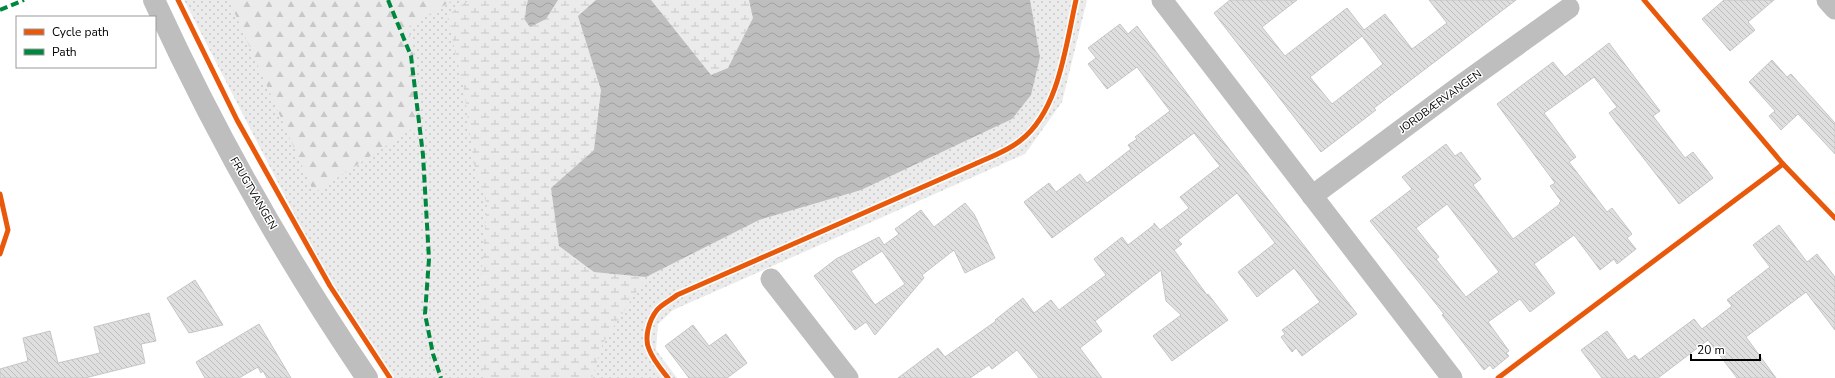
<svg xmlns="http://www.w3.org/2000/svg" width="1835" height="378" viewBox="0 0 1835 378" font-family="'Nunito Sans',sans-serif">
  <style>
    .green { fill: url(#green-dots) }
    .forest { fill: url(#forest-firs) }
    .wetland { fill: url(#wetland-marsh) }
    .water { fill: url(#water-waves) }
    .building { fill: url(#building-back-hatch); stroke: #c6c6c6; fill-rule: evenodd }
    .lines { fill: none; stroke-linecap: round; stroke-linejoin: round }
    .minor { stroke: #bebebe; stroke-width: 21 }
    .tertiary { stroke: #bebebe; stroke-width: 22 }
    .quiet { stroke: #00873e; stroke-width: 4; stroke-dasharray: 8 4; stroke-linecap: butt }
    .cycleway-casing { stroke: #fff; stroke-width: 8 }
    .cycleway { stroke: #e8590c; stroke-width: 5 }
    .labels { text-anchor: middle; stroke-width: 3; stroke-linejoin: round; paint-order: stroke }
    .street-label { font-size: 11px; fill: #000; stroke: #fff }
  </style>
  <defs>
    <pattern id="green-dots" width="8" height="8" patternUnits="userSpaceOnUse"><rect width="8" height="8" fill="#ebebeb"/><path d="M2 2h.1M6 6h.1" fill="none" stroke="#c8c8c8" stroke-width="1.8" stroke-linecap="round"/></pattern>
    <pattern id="forest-firs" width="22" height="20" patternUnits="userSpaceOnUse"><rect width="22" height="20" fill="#ebebeb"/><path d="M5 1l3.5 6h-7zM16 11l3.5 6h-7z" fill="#c8c8c8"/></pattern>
    <pattern id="wetland-marsh" width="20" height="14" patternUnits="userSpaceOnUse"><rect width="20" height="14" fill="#ebebeb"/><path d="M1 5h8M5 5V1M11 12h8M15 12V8" fill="none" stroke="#c8c8c8"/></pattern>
    <pattern id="water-waves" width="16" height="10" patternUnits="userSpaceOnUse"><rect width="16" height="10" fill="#bebebe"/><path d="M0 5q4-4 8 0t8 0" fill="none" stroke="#a2a2a2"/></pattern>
    <pattern id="building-back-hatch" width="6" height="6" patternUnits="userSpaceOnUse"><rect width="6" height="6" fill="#dfdfdf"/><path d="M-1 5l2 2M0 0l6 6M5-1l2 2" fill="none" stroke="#bebebe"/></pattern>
  </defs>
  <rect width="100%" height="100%" fill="#fff"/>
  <path class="green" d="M184,0H1087L1062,102L1025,154L673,310L658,324L656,350L677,378H391L345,313Z"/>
  <path class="forest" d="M229,0H453L408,27L420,91L415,127L314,193Z"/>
  <g class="wetland">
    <path d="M472,0H528L526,8L546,19L558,0H596L578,16L601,90L594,150L551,188L594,272L646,277L603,343L592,378H483L479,354L481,278L487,205L474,164L464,90L447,16L464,3Z"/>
    <path d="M651,0H749L753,18L728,68L710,75Z"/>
  </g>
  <g class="water">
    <path d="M528,0H558L546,19L530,27L525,20L526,8Z"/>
    <path d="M596,0H651L711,75L728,68L753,18L749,0H1030L1040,57L1031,95L1012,119L861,190L759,220L646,277L594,272L559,246L551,188L594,150L601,90L578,16Z"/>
  </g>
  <g class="building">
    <path d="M1230,0H1297L1262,27L1285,56L1347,8L1364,30L1385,14L1412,49L1447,23L1429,0H1516L1374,108L1376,110L1321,152L1214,13ZM1362,36L1383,64L1332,104L1310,77Z"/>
    <path d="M1724,0H1774L1748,22L1755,30L1730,51L1702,19Z"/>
    <path d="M1120,24L1128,34L1137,26L1209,123L1357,314L1302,356L1296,348L1292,352L1281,337L1285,334L1282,330L1320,302L1294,268L1257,297L1238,272L1275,243L1237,193L1178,240L1182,244L1174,250L1207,295L1208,294L1228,320L1172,361L1153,336L1181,315L1166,301L1161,270L1095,321L1102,331L1080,348L1102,378H1039L1017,350L992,369L989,365L970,378H898L938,348L945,357L996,321L995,320L1023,298L1034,313L1051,300L1059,310L1106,275L1094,259L1122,237L1128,245L1154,225V223L1160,230L1189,208L1180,197L1220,166L1194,133L1052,238L1024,202L1049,183L1056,192L1080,174L1087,183L1131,149L1128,145L1137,139L1135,137L1170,111L1137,67L1107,89L1088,64L1096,58L1088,48Z"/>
    <path d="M1609,43L1660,111L1653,116L1685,158L1693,152L1713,178L1679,204L1614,120L1609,113L1617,107L1594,77L1544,113L1576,157L1569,162L1607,212L1612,208L1632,234L1627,238L1636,249L1617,264L1614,259L1600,270L1574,235L1534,264L1555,293L1530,312L1520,299L1488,322L1509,351L1506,353L1509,356L1493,369L1490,365L1484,370L1442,315L1444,314L1370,221L1412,189L1402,177L1446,144L1455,156L1461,152L1481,179L1473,185L1513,239L1560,204L1559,203L1561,201L1550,186L1555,183L1497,104L1553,62L1565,77ZM1447,204L1499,272L1466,297L1436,259L1439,257L1416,228Z"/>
    <path d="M1772,60L1787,77L1791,74L1835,123V154L1798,114L1781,130L1769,116L1775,111L1749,82Z"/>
    <path d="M965,203L974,214L995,258L965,273L954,250L922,275L924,278L875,335L866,322L855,330L814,276L836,259L879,237L884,245L899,234L895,229L921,210L934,227ZM882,251L905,284L875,305L851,271Z"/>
    <path d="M1779,225L1807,262L1817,254L1835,277V330L1806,292L1746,337L1776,378H1737L1708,340L1658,378H1602L1581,350L1607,331L1628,360L1635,355L1639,360L1694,319L1702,329L1732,306L1727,300L1770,267L1753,245Z"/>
    <path d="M195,280L223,325L189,333L167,298Z"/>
    <path d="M149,313L156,341L141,344L145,363L85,378H0V369L28,361L23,338L50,331L58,363L100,353L94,327Z"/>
    <path d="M259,324L291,378H267L263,371L261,373L258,367L239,378H205L196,362Z"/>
    <path d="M693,325L709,346L726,334L747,363L727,378H689L665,346Z"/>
  </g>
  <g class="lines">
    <g class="minor">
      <path d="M1162,0L1452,378"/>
      <path d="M1827,0L1835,9"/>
      <path d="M1312,196L1460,86L1569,8"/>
      <path d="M771,279L848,378"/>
    </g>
    <path class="tertiary" d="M154,0C214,131 286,259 367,378"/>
    <g class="quiet">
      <path d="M388,0L411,56L423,155L429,259L425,314L433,354L441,378"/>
      <path d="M0,10L24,0"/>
    </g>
    <defs>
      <g id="cycleway">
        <path d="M178,0L237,120L330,286L390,378"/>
        <path d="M1644,0L1783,164L1835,218"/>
        <path d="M0,194L8,230L0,254"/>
        <path d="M668,378C661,369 653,360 649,349C644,338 649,320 657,310C662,304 671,300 677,295L975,164C990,157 1008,151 1021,140C1059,111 1066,44 1076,0"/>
        <path d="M1498,378L1783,164"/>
      </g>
    </defs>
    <use href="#cycleway" class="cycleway-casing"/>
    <use href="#cycleway" class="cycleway"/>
  </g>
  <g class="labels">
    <g class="street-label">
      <text transform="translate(1440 101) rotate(-36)" y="4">JORDBÆRVANGEN</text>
      <text transform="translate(254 193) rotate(60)" y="4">FRUGTVANGEN</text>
    </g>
  </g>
  <rect x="16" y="16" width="140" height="52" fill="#ffffff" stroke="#999999"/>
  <rect x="24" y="29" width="20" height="6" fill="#e8590c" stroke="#999999"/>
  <text x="52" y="36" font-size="12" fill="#000000">Cycle path</text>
  <rect x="24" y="49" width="20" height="6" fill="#00873e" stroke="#999999"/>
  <text x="52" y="56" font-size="12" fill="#000000">Path</text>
  <path d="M1691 354v6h69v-6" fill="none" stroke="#000000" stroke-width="2"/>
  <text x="1697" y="354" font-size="12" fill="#000000" stroke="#ffffff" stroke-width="3" paint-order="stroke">20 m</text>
</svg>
